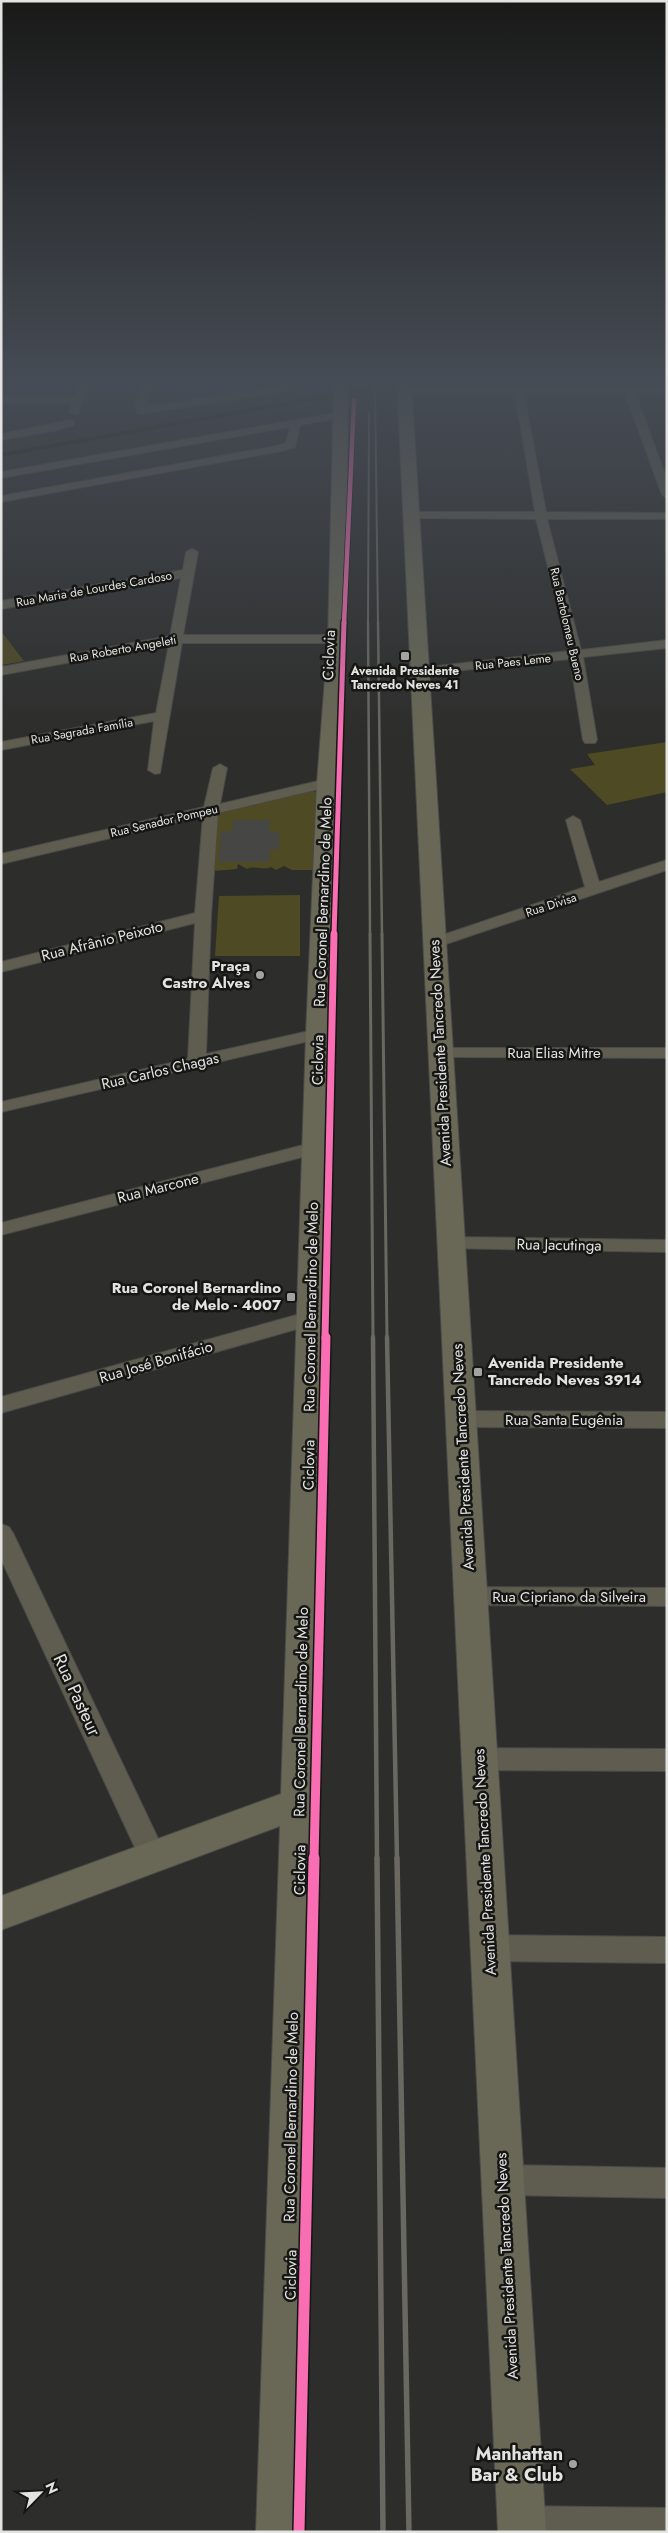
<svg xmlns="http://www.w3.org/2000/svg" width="668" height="2533" viewBox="0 0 668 2533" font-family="Jost,sans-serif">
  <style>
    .green { fill: #4e4a23 }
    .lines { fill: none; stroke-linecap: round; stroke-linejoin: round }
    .stream { stroke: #1e1b04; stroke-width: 4 }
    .building { fill: #464644 }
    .minor-casing { stroke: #4a4a48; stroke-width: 2 }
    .secondary-casing { stroke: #4a4a48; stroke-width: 2 }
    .minor { fill: #5e5d50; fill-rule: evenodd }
    .secondary { fill: #696856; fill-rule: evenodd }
    .rail-far4 { stroke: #696962; stroke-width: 2 }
    .rail-far3 { stroke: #696962; stroke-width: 2.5 }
    .rail-far2 { stroke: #696962; stroke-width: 3 }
    .rail-far1 { stroke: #696962; stroke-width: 4.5 }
    .rail { stroke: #696962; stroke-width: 5.5 }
    .cycleway-far4-casing { stroke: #161614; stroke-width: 6 }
    .cycleway-far3-casing { stroke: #161614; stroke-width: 8 }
    .cycleway-far2-casing { stroke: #161614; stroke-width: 10 }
    .cycleway-far1-casing { stroke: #161614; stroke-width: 12 }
    .cycleway-casing { stroke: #161614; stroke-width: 14 }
    .cycleway-far4 { stroke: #f96db3; stroke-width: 4.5 }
    .cycleway-far3 { stroke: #f96db3; stroke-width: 5 }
    .cycleway-far2 { stroke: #f96db3; stroke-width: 7 }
    .cycleway-far1 { stroke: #f96db3; stroke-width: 9 }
    .cycleway { stroke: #f96db3; stroke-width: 11 }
    .poi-dot { fill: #a3a3a1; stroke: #161614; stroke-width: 2 }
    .labels { text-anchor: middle; stroke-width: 5; stroke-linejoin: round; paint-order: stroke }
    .far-street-label { font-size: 12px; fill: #e3e3e1; stroke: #161614 }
    .far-poi-label { font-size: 12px; font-weight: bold; fill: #e3e3e1; stroke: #161614 }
    .street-label { font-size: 15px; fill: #e3e3e1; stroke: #161614 }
    .poi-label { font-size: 15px; font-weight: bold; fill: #e3e3e1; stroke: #161614; text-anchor: end }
    .near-street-label { font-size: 18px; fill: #e3e3e1; stroke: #161614 }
    .near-poi-label { font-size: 18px; font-weight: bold; fill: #e3e3e1; stroke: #161614; text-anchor: end }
  </style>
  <rect width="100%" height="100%" fill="#2d2d2b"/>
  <g class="green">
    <path d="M1,631L24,661L1,665Z"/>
    <path d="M667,742V792L607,805L570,769L595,765L587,754Z"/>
    <path d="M313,791L317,792L316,870H292L284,866L276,870L271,867C263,871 255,865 247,869L238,864L237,869L213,871L218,813Z"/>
    <path d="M300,895V956H215L219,896Z"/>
  </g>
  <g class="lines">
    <path class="stream" d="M1,455L357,391L393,387L667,385"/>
  </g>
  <path class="building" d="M233,820H270L269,832H279V849L270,850L269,862H219L221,831H233Z"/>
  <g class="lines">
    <defs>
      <g id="minor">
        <path d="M80,382H90L78,414L69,412L72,403H1V397H75Z"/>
        <path d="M141,382H151L146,407L287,385V382H297V387L288,391L142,414L138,413L135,406Z"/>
        <path d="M667,387V393H635L667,479V498L662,495L625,393H524L546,512L667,513V519H547L581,650L667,640V648L583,657L597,740L595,743H585L583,740L570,659L415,675L413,672L420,668L569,651L536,519L411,518L405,515L411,512H535L515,393H404L399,390L401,388Z"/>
        <path d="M341,412L345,413V417L300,425L295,447L282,451L1,502V496L276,446L286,443L290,427L1,478V472Z"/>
        <path d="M70,420L74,421V425L54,431L1,440V434Z"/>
        <path d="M192,549L198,552L183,635H337L343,639L337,643H182L160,773L155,774L148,770L154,721L1,750V742L156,713L169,644L1,675V667L170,636L181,578L1,609V601L183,570L186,552Z"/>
        <path d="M220,764L227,768L220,804L327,779L334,783L332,786L218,813L211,916L206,1054L318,1029L324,1030L327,1034L324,1038L318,1039L1,1112V1102L188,1059L195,923L1,972V962L195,913L203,816L1,864V854L204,807L213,768Z"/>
        <path d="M573,816L580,820L599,882L667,860V870L440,946H428L426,943L428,940L585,887L566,820Z"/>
        <path d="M441,1048H667V1058L435,1057L432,1053L435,1049Z"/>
        <path d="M315,1142L322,1144L324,1148L322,1152L1,1235V1223Z"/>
        <path d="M451,1237L667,1240V1252L444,1248L441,1243L444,1238Z"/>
        <path d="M311,1311L318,1313L321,1318L318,1323L1,1413V1397Z"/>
        <path d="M461,1411L667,1412V1428L461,1427L453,1425L450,1419L453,1413Z"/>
        <path d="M1,1524L9,1527L13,1533L163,1849L166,1857L163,1865L153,1869L143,1865L1,1559Z"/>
        <path d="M470,1587L667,1588V1606L470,1605L462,1603L458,1596L462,1589Z"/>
        <path d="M479,1748L667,1749V1771L479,1770L470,1767L466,1759L470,1751Z"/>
        <path d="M490,1935L667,1937V1963L490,1961L480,1957L476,1948L480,1939Z"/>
        <path d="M502,2165L667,2168V2198L502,2195L491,2191L487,2180L491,2169Z"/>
        <path d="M521,2506L667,2508V2532H507L504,2523L509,2511Z"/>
      </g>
      <g id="secondary">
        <path d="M334,382H348L346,639L337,783L330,1034L304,2532H256L280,1826L1,1930V1896L281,1794L306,1034L317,783L328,639Z"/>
        <path d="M397,382H411L546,2532H498Z"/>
      </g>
    </defs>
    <use href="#minor" class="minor-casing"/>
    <use href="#secondary" class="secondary-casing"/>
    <use href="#minor" class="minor"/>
    <use href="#secondary" class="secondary"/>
    <g class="rail-far4">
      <path d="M375,382L378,624"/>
      <path d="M368,624L369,412"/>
    </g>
    <g class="rail-far3">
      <path d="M368,622L370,935"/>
      <path d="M378,622L382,935"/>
    </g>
    <g class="rail-far2">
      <path d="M370,934L373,1338"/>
      <path d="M382,934L387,1338"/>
    </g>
    <g class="rail-far1">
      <path d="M373,1337L377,1859"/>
      <path d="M387,1337L397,1859"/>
    </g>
    <g class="rail">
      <path d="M377,1858L383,2532"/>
      <path d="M397,1858L409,2532"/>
    </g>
    <defs>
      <path id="cycleway-far4" d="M344,624L354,400"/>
      <path id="cycleway-far3" d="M334,935L344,622"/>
      <path id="cycleway-far2" d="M325,1338L334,934"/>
      <path id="cycleway-far1" d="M314,1859L326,1337"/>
      <path id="cycleway" d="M299,2532L314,1858"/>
    </defs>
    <use href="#cycleway-far4" class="cycleway-far4-casing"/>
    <use href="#cycleway-far3" class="cycleway-far3-casing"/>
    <use href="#cycleway-far2" class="cycleway-far2-casing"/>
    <use href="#cycleway-far1" class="cycleway-far1-casing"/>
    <use href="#cycleway" class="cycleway-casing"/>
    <use href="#cycleway-far4" class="cycleway-far4"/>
    <use href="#cycleway-far3" class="cycleway-far3"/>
    <use href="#cycleway-far2" class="cycleway-far2"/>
    <use href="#cycleway-far1" class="cycleway-far1"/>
    <use href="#cycleway" class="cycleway"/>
  </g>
  <linearGradient id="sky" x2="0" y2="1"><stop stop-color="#191918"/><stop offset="0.52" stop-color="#464c55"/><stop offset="1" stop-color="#464c55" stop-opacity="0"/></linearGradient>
  <rect width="668" height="737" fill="url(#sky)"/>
  <g class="poi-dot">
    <rect x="400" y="651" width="10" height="10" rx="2.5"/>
    <circle cx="260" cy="975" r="5"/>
    <rect x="286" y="1292" width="10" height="10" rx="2.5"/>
    <rect x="473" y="1367" width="10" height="10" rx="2.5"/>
    <circle cx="573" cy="2464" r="5"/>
  </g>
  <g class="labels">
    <g class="far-street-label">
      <text transform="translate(94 589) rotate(-10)" y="4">Rua Maria de Lourdes Cardoso</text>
      <text transform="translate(567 624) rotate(77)" y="4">Rua Bartolomeu Bueno</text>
      <text transform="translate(123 649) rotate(-10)" y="4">Rua Roberto Angeleti</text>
      <text transform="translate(513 662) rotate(-6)" y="4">Rua Paes Leme</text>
      <text transform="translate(82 731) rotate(-10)" y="4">Rua Sagrada Família</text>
      <text transform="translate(164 821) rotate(-13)" y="4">Rua Senador Pompeu</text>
      <text transform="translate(551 905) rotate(-18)" y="4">Rua Divisa</text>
    </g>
    <g class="far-poi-label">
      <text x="405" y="675">Avenida Presidente<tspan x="405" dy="14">Tancredo Neves 41</tspan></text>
    </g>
    <g class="street-label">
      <text transform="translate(329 655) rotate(-88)" y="5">Ciclovia</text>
      <text transform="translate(323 902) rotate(-88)" y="5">Rua Coronel Bernardino de Melo</text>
      <text transform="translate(102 941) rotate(-14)" y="5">Rua Afrânio Peixoto</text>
      <text transform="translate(440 1053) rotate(-93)" y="5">Avenida Presidente Tancredo Neves</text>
      <text x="554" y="1058">Rua Elias Mitre</text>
      <text transform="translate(318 1060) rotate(-89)" y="5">Ciclovia</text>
      <text transform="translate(160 1071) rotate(-13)" y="5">Rua Carlos Chagas</text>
      <text transform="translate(158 1188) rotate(-14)" y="5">Rua Marcone</text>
      <text transform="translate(559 1245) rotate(1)" y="5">Rua Jacutinga</text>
      <text transform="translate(311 1307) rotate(-89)" y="5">Rua Coronel Bernardino de Melo</text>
      <text transform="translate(156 1362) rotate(-16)" y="5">Rua José Bonifácio</text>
      <text x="564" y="1425">Rua Santa Eugênia</text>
      <text transform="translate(463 1457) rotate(-93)" y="5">Avenida Presidente Tancredo Neves</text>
      <text transform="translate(309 1465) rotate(-89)" y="5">Ciclovia</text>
      <text x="569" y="1602">Rua Cipriano da Silveira</text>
      <text transform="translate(301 1712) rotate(-89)" y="5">Rua Coronel Bernardino de Melo</text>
      <text transform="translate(485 1862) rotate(-93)" y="5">Avenida Presidente Tancredo Neves</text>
      <text transform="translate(300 1870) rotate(-89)" y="5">Ciclovia</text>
      <text transform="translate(291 2117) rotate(-89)" y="5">Rua Coronel Bernardino de Melo</text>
      <text transform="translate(507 2266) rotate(-93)" y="5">Avenida Presidente Tancredo Neves</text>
      <text transform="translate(291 2275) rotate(-89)" y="5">Ciclovia</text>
    </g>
    <g class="poi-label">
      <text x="250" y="971">Praça<tspan x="250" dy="17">Castro Alves</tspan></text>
      <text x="281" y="1293">Rua Coronel Bernardino<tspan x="281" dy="17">de Melo - 4007</tspan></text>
      <text x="488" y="1368" text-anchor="start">Avenida Presidente<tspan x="488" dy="17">Tancredo Neves 3914</tspan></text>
    </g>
    <g class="near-street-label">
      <text transform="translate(77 1695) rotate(65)" y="6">Rua Pasteur</text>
    </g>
    <g class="near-poi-label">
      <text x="563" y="2460">Manhattan<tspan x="563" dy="21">Bar &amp; Club</tspan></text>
    </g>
  </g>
  <rect width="668" height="2533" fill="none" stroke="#e3e3e1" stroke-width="5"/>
  <g transform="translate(40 2493) rotate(66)" stroke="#161614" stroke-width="4" paint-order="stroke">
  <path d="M0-4L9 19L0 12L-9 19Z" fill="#e3e3e1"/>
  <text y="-8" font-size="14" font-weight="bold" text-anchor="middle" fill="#e3e3e1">N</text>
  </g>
</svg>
